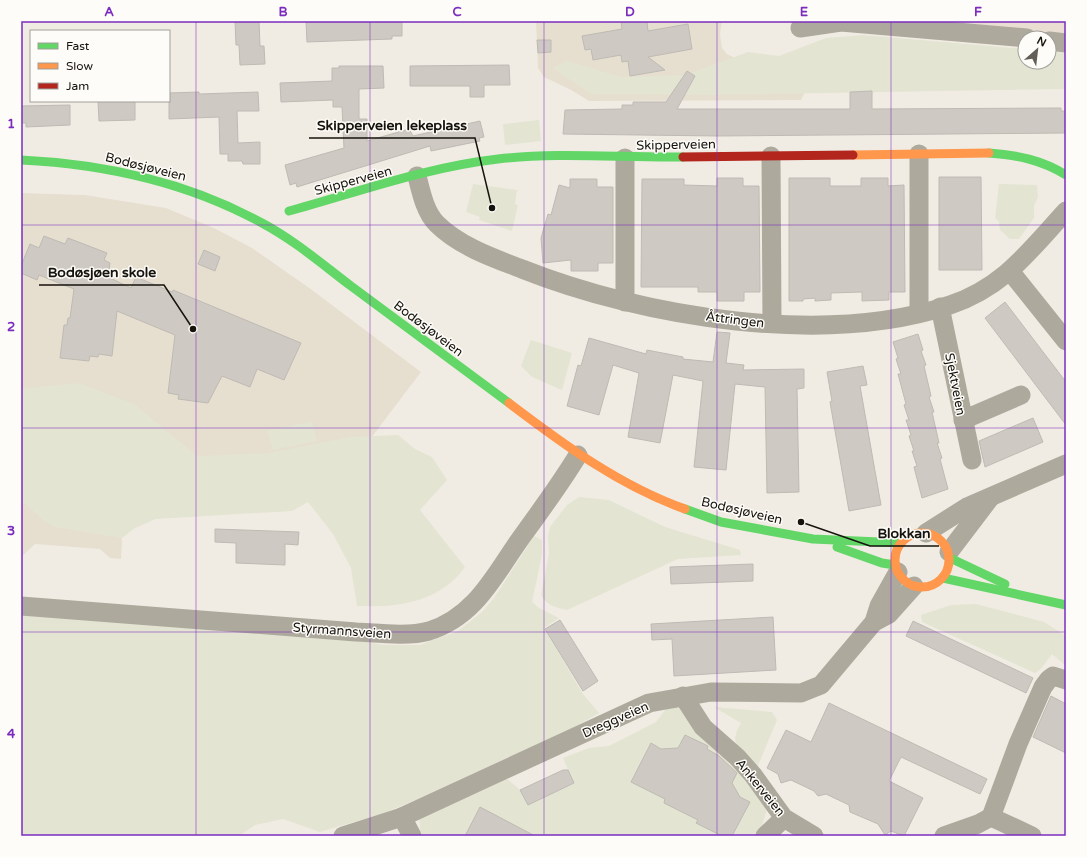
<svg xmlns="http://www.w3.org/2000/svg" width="1087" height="857" viewBox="0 0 1087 857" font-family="'Varela Round',sans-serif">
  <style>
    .industrial { fill: #eaddd2 }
    .education { fill: #e6dfd0 }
    .green { fill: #e3e4d2 }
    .building { fill: #cecac3; stroke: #bebab4 }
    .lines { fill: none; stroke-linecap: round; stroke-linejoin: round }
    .street { stroke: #ada99d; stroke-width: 19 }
    .fast { stroke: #63d668; stroke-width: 9 }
    .slow { stroke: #ff974d; stroke-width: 9 }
    .jam { stroke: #b3261e; stroke-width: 9 }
    .grid { fill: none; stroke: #7b2cbf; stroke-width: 1; stroke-opacity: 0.55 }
    .labels { text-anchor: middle; stroke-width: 3; stroke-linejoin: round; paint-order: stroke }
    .street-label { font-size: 13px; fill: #16130d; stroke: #fefcf8 }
    .leader { fill: none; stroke: #16130d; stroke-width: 1.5 }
    .callout-dot { fill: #16130d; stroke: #fefcf8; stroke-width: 1.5 }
    .callout-label { font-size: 14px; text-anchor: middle; font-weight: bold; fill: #16130d; stroke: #fefcf8; stroke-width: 3; stroke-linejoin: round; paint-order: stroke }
    .neatline { fill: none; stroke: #7b2cbf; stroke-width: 1.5 }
    .grid-label { font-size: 13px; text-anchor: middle; font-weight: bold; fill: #7b2cbf }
  </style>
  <rect width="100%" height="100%" fill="#f1ece3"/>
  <path class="industrial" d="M927,21H1066V36L994,26Z"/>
  <g class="education">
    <path d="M536,21H722L720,34L722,48L727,54L735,58L813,76L801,100L589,101L571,90L544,77L538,68Z"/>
    <path d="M21,193L85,195L166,208L214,228L252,248L308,287L421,372L340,479L21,452Z"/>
    <path d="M21,453L119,519L122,542L121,559L110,558L100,549L35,544L21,557Z"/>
  </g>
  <g class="green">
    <path d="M863,35L1025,49V62H1049V51L1066,53V89L708,95L591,94L553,68L567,61L621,77L686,75L748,52L779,56L826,38Z"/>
    <path d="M539,120L541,141L505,145L503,124Z"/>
    <path d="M473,184L517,190L515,204L518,205L512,231L479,220L480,217L466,212Z"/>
    <path d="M999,184L1037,185L1038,197L1034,206V218L1019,239H1010L1000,230L999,222L995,218Z"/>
    <path d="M531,340L572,353L562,390L532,377L521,366Z"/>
    <path d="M78,383L134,404L197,456L269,453L350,437L398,435L415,449L432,457L447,480L420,510L465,567C440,602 398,608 357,606L351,568L333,534L308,502L292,511L156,519L135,528L122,538L55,527L43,520L25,503L21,502V389Z"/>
    <path d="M312,422L317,441L273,450L267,430Z"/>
    <path d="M579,497L609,500L665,527L740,550L741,555L678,559L567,610C555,607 547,606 541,595L549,554L548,536L550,527L567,505Z"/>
    <path d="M534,536L542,540V555L532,602L539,608L559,618L544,628L583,694L599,713L557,737L456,783L384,813L320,832L283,819L255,825L239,836H21V615L349,639L385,645H420L458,631L482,612L494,598Z"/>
    <path d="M976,604L1044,622L1066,636V666L1052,654L1041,669L1035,673L922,622L921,615L951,605Z"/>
    <path d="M668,706L679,707L733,758L767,809L761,829L755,836H421L419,818L505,777L520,790L528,805L574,783L563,758L589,748L609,746L656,722Z"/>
    <path d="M714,707L772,712L777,720L757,768C741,752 727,746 741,723Z"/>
  </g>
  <g class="building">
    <path d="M235,21H259L260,46H264L265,64L240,65L239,45H236Z"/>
    <path d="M306,21H402V36H392V39L307,42Z"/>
    <path d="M621,21H647L648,31L688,24L692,49L648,57L665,70L630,76L628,61L622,62L621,55L593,60L591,49L585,50L582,36L622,29Z"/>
    <path d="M537,40H551V52L538,53Z"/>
    <path d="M509,65L510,85H484V97H470V86H410V66Z"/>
    <path d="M339,66H383L384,88L359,89V119H367V141L409,129L413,136L480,121L484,137L479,138L480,141L431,151L430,146L297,187L296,183L290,185L285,165L344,148L342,107H333V100L281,102L280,83L332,81V68H339Z"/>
    <path d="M687,71L695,76L677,109H850V92L872,91V109L1061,108V111H1066V133L718,136L563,134L565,110L622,109V105H633V102H666Z"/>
    <path d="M199,92V94L258,92L259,111H237L238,143L260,142V164H243L242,161H228V154H220L219,117L169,119V93Z"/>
    <path d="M98,101H135V120L99,121Z"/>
    <path d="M70,105V125L26,127V123H21V106Z"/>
    <path d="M939,177H981L982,270H939Z"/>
    <path d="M717,178H743V186H759L760,292H744V301H717V292H698V287H641L642,179H684V185L717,186Z"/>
    <path d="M789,178H830V186H861V178H888V186L904,185L905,292H889V300L862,301V292L831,293V300L815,301V298L803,299V301H789Z"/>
    <path d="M570,179H597V187H613V263H598V271H571V260L543,263L541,238L548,214L551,215L559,185L570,188Z"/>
    <path d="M44,236L65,244L68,238L107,253L104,260L110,263L108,277L131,288L136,277L172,292L173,290L301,343L284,380L257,369L250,387L222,376L208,403L178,399L179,395L168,393L175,335L117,311L112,356L99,354L98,357L90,356L89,361L60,358L64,325H67L68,318H70L74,289L39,275L37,280L21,273V266L30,244L39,248Z"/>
    <path d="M204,250L220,257L215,271L198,264Z"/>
    <path d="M1005,302L1066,382V425L985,318Z"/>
    <path d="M717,332L730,333L726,363L744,365L743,370L804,369V388L797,389L799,492L767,493L765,387L735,384L726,470L694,467L703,381L673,375L660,443L628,437L639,373L613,365L599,415L567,406L578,365L581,366L589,338L646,354L647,350L683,357V359L713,362Z"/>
    <path d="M918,334L923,350L921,351L926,365L924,366L931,396L929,397L934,412H932L939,443H937L942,458L940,459L948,489L922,498L914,467L917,466L912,451H914L909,436L911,435L906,420H909L904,405L906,404L898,374H901L896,359L898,358L893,342Z"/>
    <path d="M863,366L867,385L860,386L881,505L849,511L830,402L832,401L827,372Z"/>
    <path d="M1033,418L1043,442L985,467L979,441Z"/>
    <path d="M215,529L299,532L298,545L285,544V565L236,563V543L215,542Z"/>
    <path d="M753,564V581L671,584L670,567Z"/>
    <path d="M773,617L776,670L674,676L672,639L652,640L651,624Z"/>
    <path d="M560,620L598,681L583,691L545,629Z"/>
    <path d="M913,621L1033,678L1026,693L906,636Z"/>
    <path d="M1051,696L1066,704V753L1033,737Z"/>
    <path d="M829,703L987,779L980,794L901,757L889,781L923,798L904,836L891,831L885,835L878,824L850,812L849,805L826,794L818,796L814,791L791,780L781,783L778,774L767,768L786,730L811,742Z"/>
    <path d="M685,735L708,746L707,749L719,756L737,773L732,783L740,797L750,802L732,836H722L696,823L698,820L664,803L665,799L631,782L651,743L661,749L678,748Z"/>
    <path d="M563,770H568L574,783L528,805L520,790Z"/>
    <path d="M480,807L535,836H465Z"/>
  </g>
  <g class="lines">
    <g class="street">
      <path d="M800,28L841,22L1027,38"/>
      <path d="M1049,41L1066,43"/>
      <path d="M919,154V312"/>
      <path d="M771,156L772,323"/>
      <path d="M625,158V302"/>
      <path d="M417,176C421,192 425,212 437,224C459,246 493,258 522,269C643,317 824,347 950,305C1004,287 1029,251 1066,211"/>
      <path d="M1010,271L1066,341"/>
      <path d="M940,307L972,460"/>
      <path d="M963,420L1021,395"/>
      <path d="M926,533L967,507L1066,464"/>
      <path d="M949,552L990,498"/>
      <path d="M21,606L356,632C377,633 408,637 429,631C477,616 496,572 523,535C542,509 561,483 578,455"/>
      <path d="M874,622L889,614L914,586"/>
      <path d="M683,696L703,727L737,757L753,775L784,818L814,836"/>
      <path d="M402,817L412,836"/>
      <path d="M991,817L1018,744L1043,687L1049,679L1053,676L1066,680"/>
      <path d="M343,836L402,817L649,703L711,692L801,693L821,685L874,622L879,606L898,572"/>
      <path d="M765,836L784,818"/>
      <path d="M944,836L978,824L991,817L1032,836"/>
    </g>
    <g class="fast">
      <path d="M989,153C1017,155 1042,160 1066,175"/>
      <path d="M21,160C105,164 187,182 262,223C294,240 322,264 351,286C403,325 456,364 509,403"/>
      <path d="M289,211C358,192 427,167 498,159C559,152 622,158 683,157"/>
      <path d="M685,509L721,522L813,539L901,543"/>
      <path d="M837,547L882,563L895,565"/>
      <path d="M950,558L1005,584"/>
      <path d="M943,578L1066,605"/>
    </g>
    <g class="slow">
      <path d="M853,155L989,153"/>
      <path d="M509,403C563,444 620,486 685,509"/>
      <circle cx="922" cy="560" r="27"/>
    </g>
    <path class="jam" d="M683,157L853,155"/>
  </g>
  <path class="grid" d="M196,21V836M370,21V836M544,21V836M717,21V836M891,21V836M21,225H1066M21,428H1066M21,632H1066"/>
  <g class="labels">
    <g class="street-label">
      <text transform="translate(676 144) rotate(-1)" y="5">Skipperveien</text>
      <text transform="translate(146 166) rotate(14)" y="5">Bodøsjøveien</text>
      <text transform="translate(353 180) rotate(-15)" y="5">Skipperveien</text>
      <text transform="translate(735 319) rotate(7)" y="5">Åttringen</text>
      <text transform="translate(429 328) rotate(37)" y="5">Bodøsjøveien</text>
      <text transform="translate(956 384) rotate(79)" y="5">Sjektveien</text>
      <text transform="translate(742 510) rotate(13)" y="5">Bodøsjøveien</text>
      <text transform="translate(342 630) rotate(4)" y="5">Styrmannsveien</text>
      <text transform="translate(615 719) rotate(-24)" y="5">Dreggveien</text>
      <text transform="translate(761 787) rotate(51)" y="5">Ankerveien</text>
    </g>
  </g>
  <path class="leader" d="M492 208L475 138H309M193 329L164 285H39M801 522L870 546H939"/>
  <g class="callout-dot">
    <circle cx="492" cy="208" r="4"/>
    <circle cx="193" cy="329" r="4"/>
    <circle cx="801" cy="522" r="4"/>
  </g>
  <g class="callout-label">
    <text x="392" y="130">Skipperveien lekeplass</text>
    <text x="102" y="277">Bodøsjøen skole</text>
    <text x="904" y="538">Blokkan</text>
  </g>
  <rect width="1087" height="857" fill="none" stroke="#fefcf8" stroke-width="44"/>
  <rect x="30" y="30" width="140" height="72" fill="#fefcf8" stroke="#a19f9a"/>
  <rect x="38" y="43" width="20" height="6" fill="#63d668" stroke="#a19f9a"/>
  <text x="66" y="50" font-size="12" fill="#16130d">Fast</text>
  <rect x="38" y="63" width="20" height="6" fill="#ff974d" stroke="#a19f9a"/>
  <text x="66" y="70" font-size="12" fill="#16130d">Slow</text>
  <rect x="38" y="83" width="20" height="6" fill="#b3261e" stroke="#a19f9a"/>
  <text x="66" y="90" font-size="12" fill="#16130d">Jam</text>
  <g transform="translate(1037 50) rotate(28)"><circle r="19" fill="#fefcf8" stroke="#a19f9a"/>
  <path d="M0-3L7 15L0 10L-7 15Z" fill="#635f58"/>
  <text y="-6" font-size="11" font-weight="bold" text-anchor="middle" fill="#16130d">N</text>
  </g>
  <rect x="22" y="22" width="1043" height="813" class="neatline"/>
  <g class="grid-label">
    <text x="109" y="16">A</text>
    <text x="283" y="16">B</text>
    <text x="457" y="16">C</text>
    <text x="630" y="16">D</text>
    <text x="804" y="16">E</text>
    <text x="978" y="16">F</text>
    <text x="11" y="128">1</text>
    <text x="11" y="331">2</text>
    <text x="11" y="535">3</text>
    <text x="11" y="738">4</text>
  </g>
</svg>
